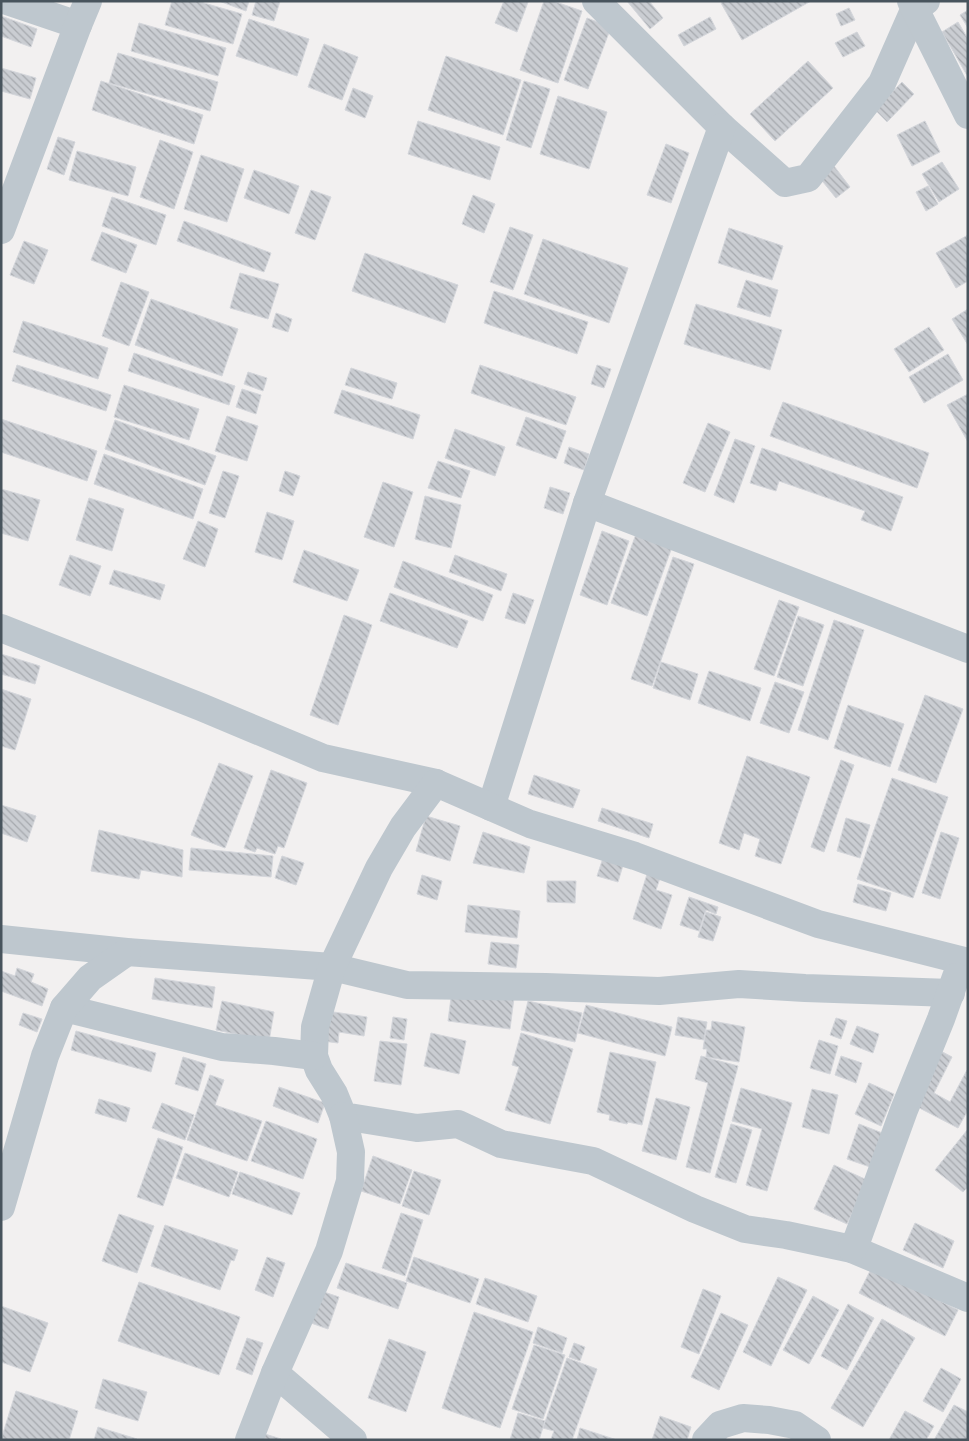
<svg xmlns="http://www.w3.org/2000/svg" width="969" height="1441" viewBox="0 0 969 1441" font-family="Mulish,sans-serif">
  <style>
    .building { fill: url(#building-back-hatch); stroke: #d4d6db }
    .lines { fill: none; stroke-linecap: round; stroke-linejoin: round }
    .street { stroke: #bec7ce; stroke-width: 28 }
  </style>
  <defs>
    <pattern id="building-back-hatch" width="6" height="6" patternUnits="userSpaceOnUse" patternTransform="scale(1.25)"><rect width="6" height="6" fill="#cacdd2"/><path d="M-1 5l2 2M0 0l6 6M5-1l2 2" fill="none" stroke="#a6a9ae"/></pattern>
  </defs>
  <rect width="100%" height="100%" fill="#f2f0f0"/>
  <g class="building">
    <path d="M172,1H197L242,14L233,44L165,25Z"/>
    <path d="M219,1H249L246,11Z"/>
    <path d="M256,1H280L274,21L252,15Z"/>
    <path d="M504,1L528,2L517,32L495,23Z"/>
    <path d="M544,1H553L582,11L558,83L520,70Z"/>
    <path d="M627,1H649L663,18L650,29Z"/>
    <path d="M724,1H811L742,40L721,3Z"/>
    <path d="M849,8L855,20L841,26L836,14Z"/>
    <path d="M968,10V28L960,15Z"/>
    <path d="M1,16L37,29L31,47L1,36Z"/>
    <path d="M710,17L716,29L684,46L678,35Z"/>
    <path d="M587,18L611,27L588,89L564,80Z"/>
    <path d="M249,19L309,39L297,76L236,56Z"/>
    <path d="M958,22L968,39V77L942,32Z"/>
    <path d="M139,23L226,48L218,76L131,51Z"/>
    <path d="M857,32L865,46L843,57L835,43Z"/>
    <path d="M324,44L358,57L342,100L308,87Z"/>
    <path d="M118,53L218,82L210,111L109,83Z"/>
    <path d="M446,56L521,80L503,135L428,110Z"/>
    <path d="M808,61L833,88L775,141L750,114Z"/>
    <path d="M1,68L36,78L30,99L1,91Z"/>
    <path d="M101,81L203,115L194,144L92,110Z"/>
    <path d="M524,81L550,89L531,148L506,140Z"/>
    <path d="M902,82L914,94L887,122L875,110Z"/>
    <path d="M353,88L373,96L365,118L345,110Z"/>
    <path d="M558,96L607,112L589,169L540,154Z"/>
    <path d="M418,121L500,147L490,180L408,154Z"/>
    <path d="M925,121L940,152L912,166L897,135Z"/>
    <path d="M58,137L75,142L64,175L47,169Z"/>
    <path d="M160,140L193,152L174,209L140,197Z"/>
    <path d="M666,144L689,153L671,203L647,195Z"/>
    <path d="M77,151L136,167L128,196L69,180Z"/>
    <path d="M201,155L244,169L227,222L184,209Z"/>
    <path d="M942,162L959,189L939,202L922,174Z"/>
    <path d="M834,166L850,187L836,198L819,177Z"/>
    <path d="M254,170L299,186L289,214L244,198Z"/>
    <path d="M928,186L938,204L926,211L916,192Z"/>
    <path d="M311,190L331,197L315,240L295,233Z"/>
    <path d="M473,195L495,204L484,233L462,224Z"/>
    <path d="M112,197L166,215L156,245L102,226Z"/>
    <path d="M184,221L271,253L264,272L177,241Z"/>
    <path d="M510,227L533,235L513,290L490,282Z"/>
    <path d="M729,228L783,246L772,280L718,263Z"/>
    <path d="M102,232L137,245L126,273L91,260Z"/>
    <path d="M968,235V281L956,288L936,253Z"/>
    <path d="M543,239L628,268L609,323L524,294Z"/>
    <path d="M24,241L48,250L34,284L10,275Z"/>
    <path d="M365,253L458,285L445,323L352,291Z"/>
    <path d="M240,273L279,284L268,319L230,308Z"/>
    <path d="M746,280L778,290L770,317L737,307Z"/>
    <path d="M121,282L149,292L129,346L102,336Z"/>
    <path d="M494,291L588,322L577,354L484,323Z"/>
    <path d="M151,299L238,329L222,376L135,345Z"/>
    <path d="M696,304L782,330L770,370L684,344Z"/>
    <path d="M968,309V345L952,319Z"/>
    <path d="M276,313L292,319L288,332L272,327Z"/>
    <path d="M23,321L108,348L98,379L13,352Z"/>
    <path d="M929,327L944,350L909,372L894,349Z"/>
    <path d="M134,353L235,386L229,405L128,371Z"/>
    <path d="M948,354L963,380L924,403L909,377Z"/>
    <path d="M17,365L111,395L106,411L12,381Z"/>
    <path d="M480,365L576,397L566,425L471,393Z"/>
    <path d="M597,365L611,369L604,388L591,384Z"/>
    <path d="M351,368L397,383L392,399L345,385Z"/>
    <path d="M248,372L267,378L263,391L244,384Z"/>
    <path d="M124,385L199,409L189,440L114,417Z"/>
    <path d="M242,389L261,395L256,414L236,407Z"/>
    <path d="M342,390L420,415L413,439L334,413Z"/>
    <path d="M968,394V442L947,405Z"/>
    <path d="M783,402L929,453L917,488L770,436Z"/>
    <path d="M227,416L258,426L247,461L215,451Z"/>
    <path d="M526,417L566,431L556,459L516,445Z"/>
    <path d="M1,419L97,451L87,481L1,452Z"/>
    <path d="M115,420L216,456L205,485L105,449Z"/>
    <path d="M708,423L730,432L705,492L683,483Z"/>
    <path d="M455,429L505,447L495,476L445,458Z"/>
    <path d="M735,439L755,446L734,503L714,495Z"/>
    <path d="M569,447L589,454L584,470L564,463Z"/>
    <path d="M762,448L903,497L891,531L861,520L865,511L779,481L776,491L750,483Z"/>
    <path d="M104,454L203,489L193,519L94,484Z"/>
    <path d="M438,461L470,471L461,498L428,488Z"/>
    <path d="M223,471L239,476L225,518L209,513Z"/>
    <path d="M285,471L300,476L293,496L279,491Z"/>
    <path d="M383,482L413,492L394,547L364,537Z"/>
    <path d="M550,487L570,493L563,514L544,508Z"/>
    <path d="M1,489L40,500L28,541L1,533Z"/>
    <path d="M425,496L461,505L451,548L415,539Z"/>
    <path d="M89,498L124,509L112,551L76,540Z"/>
    <path d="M267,512L294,521L282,560L255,552Z"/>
    <path d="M198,521L218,529L205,567L183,559Z"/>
    <path d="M602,531L629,541L607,605L580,595Z"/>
    <path d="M636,534L672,547L647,616L611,603Z"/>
    <path d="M304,550L359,570L347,601L293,582Z"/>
    <path d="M70,555L101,566L90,596L59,585Z"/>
    <path d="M455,555L507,574L501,591L449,572Z"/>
    <path d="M673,557L694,564L652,686L631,679Z"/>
    <path d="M403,561L493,595L483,621L394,587Z"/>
    <path d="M114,570L165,585L160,600L109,584Z"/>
    <path d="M390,593L468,621L457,648L380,621Z"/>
    <path d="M513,593L534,600L525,624L505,618Z"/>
    <path d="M779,600L799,607L774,676L754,669Z"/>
    <path d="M344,615L372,625L338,725L310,715Z"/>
    <path d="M798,616L824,625L803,686L777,677Z"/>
    <path d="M834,620L864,630L828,740L798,730Z"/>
    <path d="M1,654L40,666L35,684L1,674Z"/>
    <path d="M661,662L698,674L690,700L653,688Z"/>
    <path d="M709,671L761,688L750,721L698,703Z"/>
    <path d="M775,682L804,692L789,733L760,723Z"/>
    <path d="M1,689L31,699L15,750L1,746Z"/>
    <path d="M925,695L963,709L936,783L898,770Z"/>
    <path d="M848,705L904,724L890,767L834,748Z"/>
    <path d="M747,756L810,777L781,864L755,856L760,839L744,833L739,850L719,843Z"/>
    <path d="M841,760L854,765L824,852L811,847Z"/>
    <path d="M219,763L253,776L225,848L191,835Z"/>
    <path d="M271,770L307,783L284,848L278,846L275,854L257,848L255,852L244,848Z"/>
    <path d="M534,775L580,790L573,808L528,794Z"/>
    <path d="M892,778L948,797L913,898L857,879Z"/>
    <path d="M1,805L36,816L27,842L1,833Z"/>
    <path d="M602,808L653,824L649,838L598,821Z"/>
    <path d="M426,816L460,826L450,861L416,851Z"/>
    <path d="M846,818L870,825L860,858L837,851Z"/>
    <path d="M99,830L183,850L182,877L141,870L139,879L91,871Z"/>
    <path d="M483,832L530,847L524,873L473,863Z"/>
    <path d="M941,832L959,838L940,899L922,893Z"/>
    <path d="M191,848L273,856L271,877L189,870Z"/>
    <path d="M604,855L624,862L618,882L597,876Z"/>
    <path d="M282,856L304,863L296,885L275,878Z"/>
    <path d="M648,871L661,875L656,890L672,895L661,929L633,919Z"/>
    <path d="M422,875L442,881L437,900L417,894Z"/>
    <path d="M547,881H576L575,903L547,902Z"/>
    <path d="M858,884L891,893L886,911L853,902Z"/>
    <path d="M689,897L718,907L716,914L706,910L699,931L680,925Z"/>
    <path d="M468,905L520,911L517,938L465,932Z"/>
    <path d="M706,912L721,917L713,941L698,937Z"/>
    <path d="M491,942L519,945L516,968L488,964Z"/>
    <path d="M17,968L34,974L31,982L48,989L42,1006L1,991V971L15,976Z"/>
    <path d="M155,978L215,987L212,1008L152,999Z"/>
    <path d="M452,990L514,998L510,1029L448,1021Z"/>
    <path d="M222,1001L274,1012L269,1041L216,1030Z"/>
    <path d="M528,1001L582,1013L575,1042L521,1030Z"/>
    <path d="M586,1005L672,1027L665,1056L578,1033Z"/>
    <path d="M327,1011L367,1017L364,1036L339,1032L338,1043L323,1041Z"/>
    <path d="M23,1013L42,1019L37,1032L19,1025Z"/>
    <path d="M393,1017L407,1019L404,1040L390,1038Z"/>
    <path d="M678,1017L707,1022L704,1040L675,1035Z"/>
    <path d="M836,1018L847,1021L841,1039L830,1035Z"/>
    <path d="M712,1021L745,1027L739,1062L706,1057L707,1049H703L706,1030H711Z"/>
    <path d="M857,1026L879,1034L873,1053L850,1044Z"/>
    <path d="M76,1031L156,1053L151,1072L71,1050Z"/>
    <path d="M431,1033L466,1041L459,1074L424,1066Z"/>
    <path d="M521,1033L573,1049L550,1124L505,1110L519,1067L512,1065Z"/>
    <path d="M819,1040L838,1046L830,1074L810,1068Z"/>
    <path d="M380,1041L407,1044L401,1085L374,1081Z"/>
    <path d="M935,1048L952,1057L934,1093L950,1102L967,1070H968V1110L958,1128L908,1102Z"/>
    <path d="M610,1052L656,1062L642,1125L628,1122L627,1124L609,1120L610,1115L597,1112Z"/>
    <path d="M701,1056L738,1066L710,1173L686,1167L708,1083L695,1079Z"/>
    <path d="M841,1056L862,1063L856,1083L835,1075Z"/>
    <path d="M183,1057L206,1064L198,1091L175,1084Z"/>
    <path d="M210,1075L224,1080L215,1105L262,1121L247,1161L187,1140Z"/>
    <path d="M869,1083L894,1094L881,1126L855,1114Z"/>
    <path d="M279,1087L325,1103L318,1123L273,1106Z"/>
    <path d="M741,1088L792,1103L767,1191L746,1185L762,1129L732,1121Z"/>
    <path d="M812,1089L838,1095L829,1134L802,1127Z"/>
    <path d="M656,1098L690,1107L676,1160L642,1151Z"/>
    <path d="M99,1099L130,1108L126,1122L95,1113Z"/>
    <path d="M162,1103L194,1115L185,1140L152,1128Z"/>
    <path d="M266,1121L317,1139L303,1179L251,1161Z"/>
    <path d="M731,1124L752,1130L736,1183L715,1177Z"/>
    <path d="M859,1124L885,1134L873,1168L847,1159Z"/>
    <path d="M968,1129V1187L963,1192L935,1170Z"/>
    <path d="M158,1138L183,1147L163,1206L137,1197Z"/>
    <path d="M185,1153L238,1172L229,1197L176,1178Z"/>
    <path d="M373,1156L412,1170L400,1204L361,1191Z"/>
    <path d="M834,1165L867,1180L847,1224L814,1209Z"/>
    <path d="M414,1171L441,1180L429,1215L402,1206Z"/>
    <path d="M240,1172L300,1193L292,1215L232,1194Z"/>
    <path d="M401,1213L423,1220L405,1276L382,1268Z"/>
    <path d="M119,1214L154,1226L137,1273L102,1261Z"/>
    <path d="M915,1223L954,1241L943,1268L903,1250Z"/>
    <path d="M165,1225L238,1250L234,1261L231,1260L220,1290L151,1266Z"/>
    <path d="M267,1257L285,1263L273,1297L255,1290Z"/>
    <path d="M414,1257L479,1279L470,1303L406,1281Z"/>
    <path d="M346,1263L407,1283L398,1309L337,1288Z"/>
    <path d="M872,1267L958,1310L945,1336L859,1293Z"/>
    <path d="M778,1277L807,1290L771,1366L743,1352Z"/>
    <path d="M485,1278L537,1296L528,1322L476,1304Z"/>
    <path d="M139,1282L240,1317L219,1375L118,1341Z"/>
    <path d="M703,1289L721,1296L699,1354L681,1347Z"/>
    <path d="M321,1291L339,1297L328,1329L311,1323Z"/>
    <path d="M813,1296L839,1310L809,1364L783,1350Z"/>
    <path d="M848,1304L874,1318L847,1370L821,1356Z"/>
    <path d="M1,1306L48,1323L30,1372L1,1362Z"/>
    <path d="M474,1312L533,1332L500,1428L442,1408Z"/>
    <path d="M721,1313L748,1325L719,1390L691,1377Z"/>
    <path d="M882,1319L915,1338L863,1427L831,1408Z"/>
    <path d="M538,1327L567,1338L562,1353L533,1343Z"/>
    <path d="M247,1338L263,1343L252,1375L236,1369Z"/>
    <path d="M389,1339L426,1352L406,1412L368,1398Z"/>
    <path d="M574,1343L585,1347L580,1361L569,1357Z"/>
    <path d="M534,1345L565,1355L543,1419L512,1409Z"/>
    <path d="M567,1358L597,1369L572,1440H555L551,1439L554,1431L543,1428Z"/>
    <path d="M941,1368L961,1379L943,1412L923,1401Z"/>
    <path d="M103,1379L147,1392L138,1421L95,1408Z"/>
    <path d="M16,1391L78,1411L69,1440H1Z"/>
    <path d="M954,1405L968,1412V1440H934Z"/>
    <path d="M905,1411L934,1426L926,1440H889Z"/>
    <path d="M518,1413L545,1421L539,1440H510Z"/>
    <path d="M660,1416L691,1427L687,1440H652Z"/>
    <path d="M98,1427L137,1439L136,1440H94Z"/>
    <path d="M580,1428L617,1440H577Z"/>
    <path d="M265,1434L281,1439L280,1440H264Z"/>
  </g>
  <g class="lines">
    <g class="street">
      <path d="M7,1L78,25"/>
      <path d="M596,1L722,127L785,183L808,178L882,83L915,8L926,1"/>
      <path d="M911,1L968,115"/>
      <path d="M1,230L78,25L88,1"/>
      <path d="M587,503L968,649"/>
      <path d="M1,628L201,707L323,758L436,783"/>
      <path d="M491,807L587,503L722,127"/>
      <path d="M1,939L127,952L332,967L407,985L546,987L659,991L739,984L805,988L951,993"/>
      <path d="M968,962L818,924L635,856L530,824L436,783L403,827L379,868L332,967L315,1027L314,1056L319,1070L334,1094L343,1116L417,1128L458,1124L501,1144L593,1161L695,1209L745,1229L786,1235L852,1249L968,1298"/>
      <path d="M64,1008L222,1047L274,1051L314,1056"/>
      <path d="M1,1207L45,1056L64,1008L90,978L127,952"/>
      <path d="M852,1249L858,1237L904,1110L941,1019L956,977"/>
      <path d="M275,1373L353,1440"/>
      <path d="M249,1440L275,1373L329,1251L350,1181L351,1152L343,1116"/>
      <path d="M706,1440L720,1425L743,1418L769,1420L795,1425L817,1440"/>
    </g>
  </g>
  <rect width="969" height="1441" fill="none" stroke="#48545d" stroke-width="5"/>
</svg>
